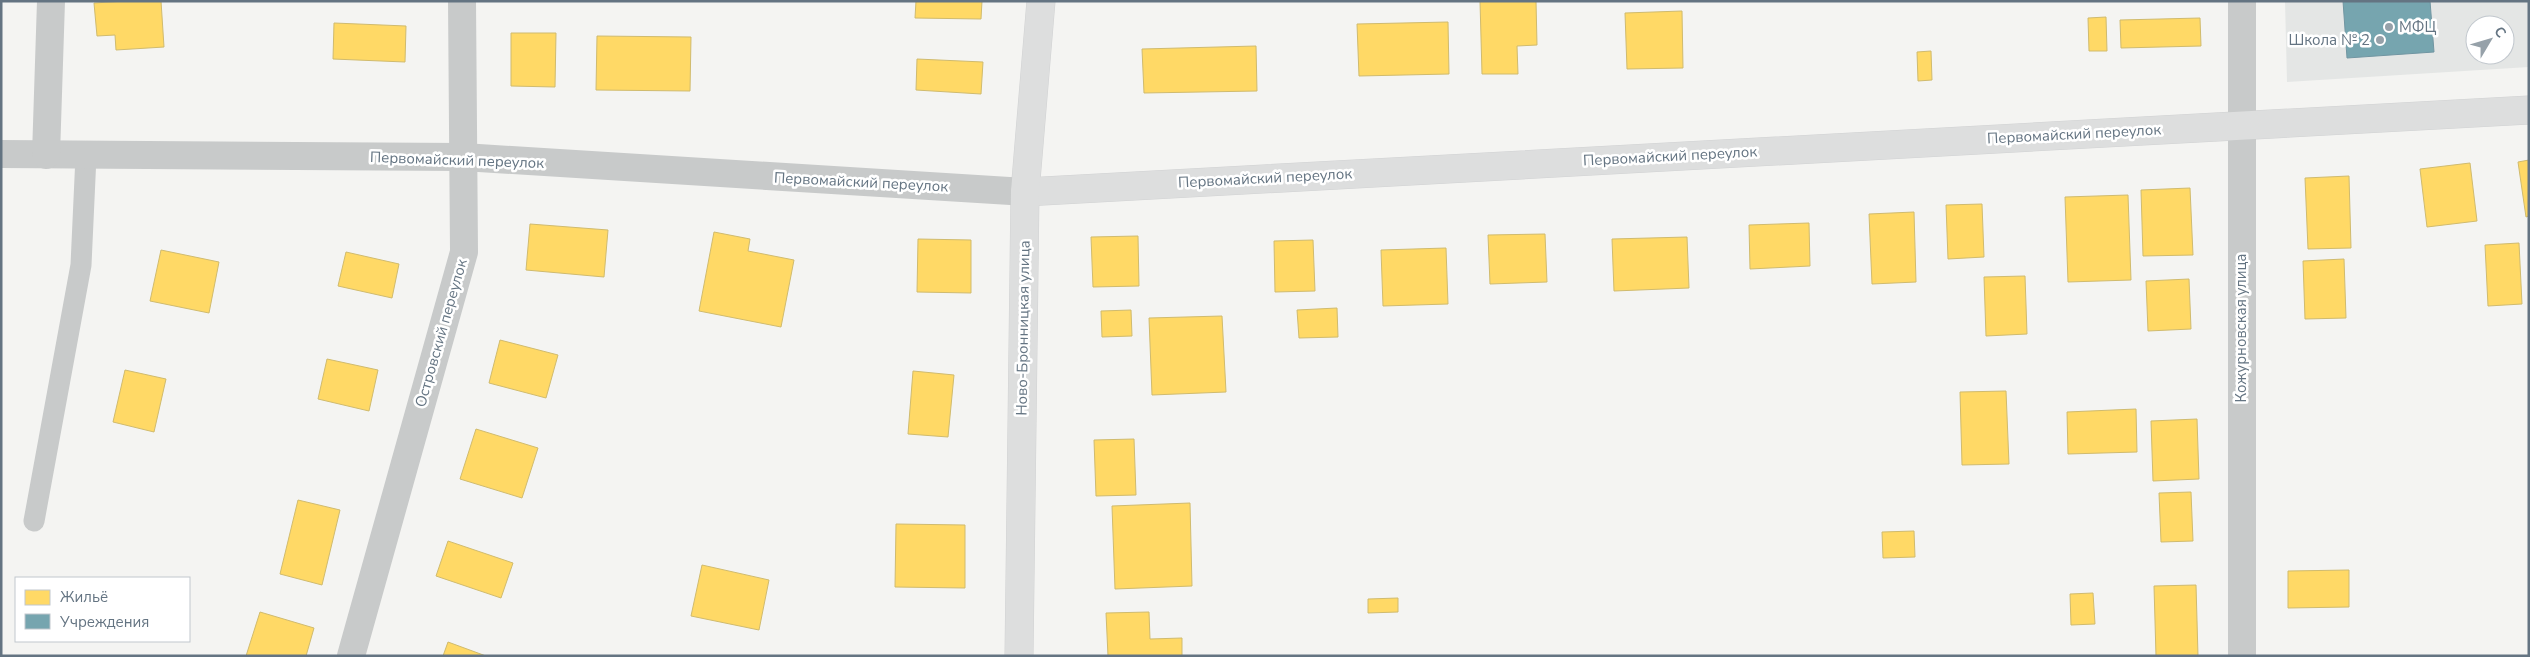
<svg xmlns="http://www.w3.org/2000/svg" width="2530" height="657" viewBox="0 0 2530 657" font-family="'Nunito Sans',sans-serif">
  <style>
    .built { fill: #e4e6e5; fill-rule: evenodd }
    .homes { fill: #ffd966; stroke: #d0bb6e }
    .public { fill: #76a5af; stroke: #7196a2 }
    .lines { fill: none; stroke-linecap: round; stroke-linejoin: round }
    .secondary-casing { stroke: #d1d2d3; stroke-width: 29 }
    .lane { stroke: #c8caca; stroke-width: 21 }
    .street { stroke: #c8caca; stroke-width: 28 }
    .secondary { stroke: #dddede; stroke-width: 28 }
    .poi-dot { fill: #96a1a9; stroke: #fff; stroke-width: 2 }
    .labels { text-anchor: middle; stroke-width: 5; stroke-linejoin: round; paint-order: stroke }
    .poi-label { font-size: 15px; fill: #647482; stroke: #fff; text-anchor: start }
    .street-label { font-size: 15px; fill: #647482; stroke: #fff }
  </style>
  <rect width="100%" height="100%" fill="#f4f4f2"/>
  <path class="built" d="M2285,1H2529V67L2287,82ZM2475,25H2505V55H2475Z"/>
  <g class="homes">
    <path d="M125,1H161L164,47L116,50L115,35L97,36L94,3Z"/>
    <path d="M916,1H982L981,19L915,18Z"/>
    <path d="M1480,1H1536L1537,45L1517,46L1518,74H1482Z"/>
    <path d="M1682,11L1683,68L1627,69L1625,13Z"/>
    <path d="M2106,17L2107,51H2089L2088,18Z"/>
    <path d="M2200,18L2201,46L2121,48L2120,20Z"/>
    <path d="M1448,22L1449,74L1359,76L1357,24Z"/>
    <path d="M334,23L406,26L405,62L333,59Z"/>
    <path d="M511,33H556L555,87L511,86Z"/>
    <path d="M597,36L691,37L690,91L596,90Z"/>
    <path d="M1256,46L1257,91L1144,93L1142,49Z"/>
    <path d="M1931,51L1932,80L1918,81L1917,52Z"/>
    <path d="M917,59L983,62L981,94L916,90Z"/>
    <path d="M2529,160V216L2526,217L2518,162Z"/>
    <path d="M2470,163L2477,221L2427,227L2420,169Z"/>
    <path d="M2349,176L2351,248L2308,249L2305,178Z"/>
    <path d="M2190,188L2193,255L2143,256L2141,190Z"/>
    <path d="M2128,195L2131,280L2068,282L2065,197Z"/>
    <path d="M1982,204L1984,257L1948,259L1946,205Z"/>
    <path d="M1914,212L1916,282L1872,284L1869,214Z"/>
    <path d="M1809,223L1810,266L1750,269L1749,225Z"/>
    <path d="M530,224L608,230L604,277L526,270Z"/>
    <path d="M714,232L750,239L748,251L794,260L781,327L699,311Z"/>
    <path d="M1545,234L1547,282L1490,284L1488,235Z"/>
    <path d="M1138,236L1139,286L1093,287L1091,237Z"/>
    <path d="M1687,237L1689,288L1614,291L1612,239Z"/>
    <path d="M918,239L971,240V293L917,292Z"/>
    <path d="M1313,240L1315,291L1275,292L1274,241Z"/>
    <path d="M2519,243L2522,304L2488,306L2485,245Z"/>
    <path d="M1446,248L1448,304L1383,306L1381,250Z"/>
    <path d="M161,250L219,262L209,313L150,301Z"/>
    <path d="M346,252L399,264L392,298L338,286Z"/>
    <path d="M2344,259L2346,318L2305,319L2303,261Z"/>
    <path d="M2025,276L2027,334L1986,336L1984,277Z"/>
    <path d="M2189,279L2191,329L2148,331L2146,281Z"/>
    <path d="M1337,308L1338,337L1299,338L1297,310Z"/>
    <path d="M1131,310L1132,336L1102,337L1101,311Z"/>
    <path d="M1222,316L1226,392L1152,395L1149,318Z"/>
    <path d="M500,340L558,355L546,398L489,383Z"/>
    <path d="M327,359L378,370L369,411L318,399Z"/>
    <path d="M125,370L166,379L154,432L113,422Z"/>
    <path d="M913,371L954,375L948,437L908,434Z"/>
    <path d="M2006,391L2009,464L1962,465L1960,392Z"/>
    <path d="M2136,409L2137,452L2068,454L2067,412Z"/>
    <path d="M2197,419L2199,479L2153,481L2151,421Z"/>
    <path d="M476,429L538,448L522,498L460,479Z"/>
    <path d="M1134,439L1136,495L1096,496L1094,440Z"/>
    <path d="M2191,492L2193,541L2161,542L2159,493Z"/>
    <path d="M298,500L340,510L322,585L280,574Z"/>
    <path d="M1190,503L1192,586L1115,589L1112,506Z"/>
    <path d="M896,524L965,525V588L895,587Z"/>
    <path d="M1914,531L1915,557L1883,558L1882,532Z"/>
    <path d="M448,541L513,563L501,598L436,576Z"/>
    <path d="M702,565L769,580L759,630L691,616Z"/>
    <path d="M2349,570V607L2288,608V571Z"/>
    <path d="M2196,585L2198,656H2156L2154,586Z"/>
    <path d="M2093,593L2095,624L2071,625L2070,594Z"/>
    <path d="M1398,598V612L1368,613V599Z"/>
    <path d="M260,612L314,628L306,656H246Z"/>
    <path d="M1149,612L1150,639L1182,638V656H1108L1106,613Z"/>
    <path d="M448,642L486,656H443Z"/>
  </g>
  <path class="public" d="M2343,1H2430L2434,52L2347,58Z"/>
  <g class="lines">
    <defs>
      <g id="secondary">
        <path d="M1025,192L2529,110"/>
        <path d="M1019,656L1025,192L1041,1"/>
      </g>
    </defs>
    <use href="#secondary" class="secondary-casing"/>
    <path class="lane" d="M34,521L81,265L86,156"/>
    <g class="street">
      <path d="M1,154L463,157L1025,192"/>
      <path d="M46,155L51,1"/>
      <path d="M351,656L464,252L462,1"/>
      <path d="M2242,656V1"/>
    </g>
    <use href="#secondary" class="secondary"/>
  </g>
  <g class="poi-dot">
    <circle cx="2389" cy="27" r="5"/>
    <circle cx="2380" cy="40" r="5"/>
  </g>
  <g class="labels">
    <g class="poi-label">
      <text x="2399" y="32">МФЦ</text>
      <text x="2370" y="45" text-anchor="end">Школа № 2</text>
    </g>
    <g class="street-label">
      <text transform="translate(2074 134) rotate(-3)" y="5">Первомайский переулок</text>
      <text transform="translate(1670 156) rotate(-3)" y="5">Первомайский переулок</text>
      <text transform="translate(457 160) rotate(2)" y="5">Первомайский переулок</text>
      <text transform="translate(1265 178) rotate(-3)" y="5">Первомайский переулок</text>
      <text transform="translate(861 182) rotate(3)" y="5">Первомайский переулок</text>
      <text transform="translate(1023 328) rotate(-89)" y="5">Ново-Бронницкая улица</text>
      <text transform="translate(2241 328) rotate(-90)" y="5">Кожурновская улица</text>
      <text transform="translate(441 333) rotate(-74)" y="5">Островский переулок</text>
    </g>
  </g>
  <rect width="2530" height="657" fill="none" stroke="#647482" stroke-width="5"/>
  <rect x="15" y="577" width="175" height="65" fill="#ffffff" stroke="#c1c7cd"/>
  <rect x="25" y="590" width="25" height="15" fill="#ffd966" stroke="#c1c7cd"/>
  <text x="60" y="602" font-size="15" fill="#647482">Жильё</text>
  <rect x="25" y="614" width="25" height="15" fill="#76a5af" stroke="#c1c7cd"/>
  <text x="60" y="627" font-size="15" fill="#647482">Учреждения</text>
  <g transform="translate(2490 40) rotate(52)"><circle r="24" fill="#ffffff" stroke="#c1c7cd"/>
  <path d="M0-4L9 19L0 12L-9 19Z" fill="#96a1a9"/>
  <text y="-8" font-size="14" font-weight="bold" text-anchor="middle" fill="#647482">С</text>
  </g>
</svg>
